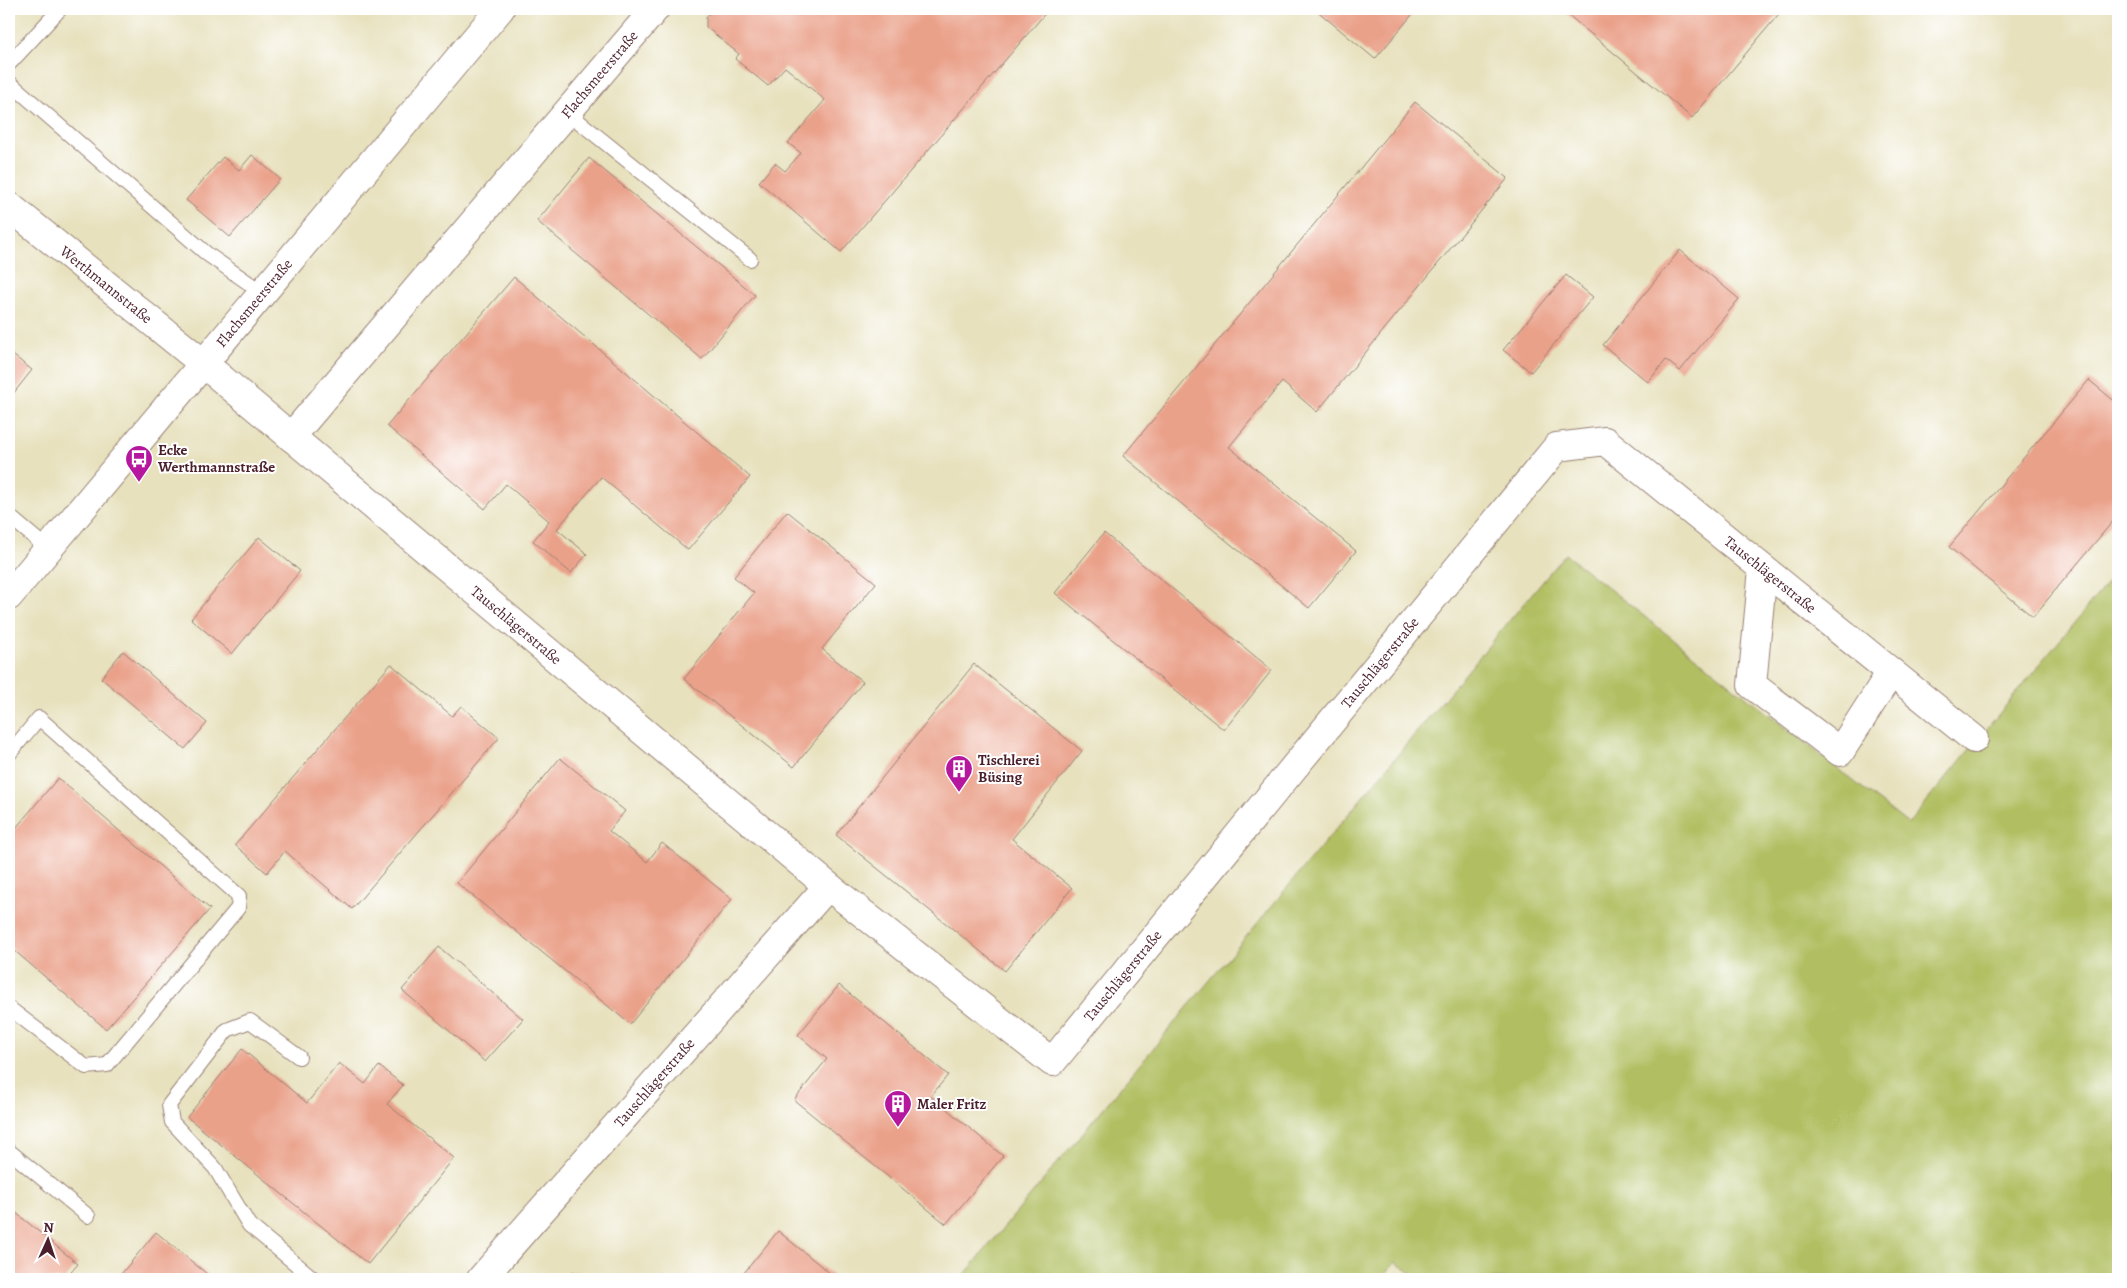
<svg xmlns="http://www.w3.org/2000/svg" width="2127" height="1288" viewBox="0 0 2127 1288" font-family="Alegreya,serif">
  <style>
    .green { fill: #b1bf62; stroke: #7e6f46 }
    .building { fill: #eaa18a }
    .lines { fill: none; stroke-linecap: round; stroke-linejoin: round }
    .lane-casing { stroke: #988074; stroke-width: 16 }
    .street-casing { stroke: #988074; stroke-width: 30 }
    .secondary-casing { stroke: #988074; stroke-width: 30 }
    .lane { stroke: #fff; stroke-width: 14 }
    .street { stroke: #fff; stroke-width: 28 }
    .secondary { stroke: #fff; stroke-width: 28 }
    .labels { text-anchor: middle; stroke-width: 4; stroke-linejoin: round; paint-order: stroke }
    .street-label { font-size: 15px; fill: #4a1f2b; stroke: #fff }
    .poi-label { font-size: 15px; font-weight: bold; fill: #4a1f2b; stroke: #fff; text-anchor: start }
  </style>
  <rect width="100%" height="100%" fill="#fff"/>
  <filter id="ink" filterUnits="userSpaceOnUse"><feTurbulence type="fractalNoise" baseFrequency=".02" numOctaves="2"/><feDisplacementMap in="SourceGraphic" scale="10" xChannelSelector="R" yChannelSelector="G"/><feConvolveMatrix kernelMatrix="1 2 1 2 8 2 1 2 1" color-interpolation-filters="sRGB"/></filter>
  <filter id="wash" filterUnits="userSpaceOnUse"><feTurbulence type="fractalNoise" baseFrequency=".0096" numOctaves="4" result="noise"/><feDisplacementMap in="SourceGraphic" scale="20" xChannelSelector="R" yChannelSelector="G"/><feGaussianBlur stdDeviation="1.12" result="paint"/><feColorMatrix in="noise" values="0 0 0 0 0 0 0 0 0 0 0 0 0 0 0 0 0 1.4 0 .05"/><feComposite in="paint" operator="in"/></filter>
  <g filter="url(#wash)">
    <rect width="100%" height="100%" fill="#e7e1bd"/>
    <path class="green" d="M1565,554L1908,824L2118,570V1279H1420L1395,1262L1381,1279H961Z"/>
    <g id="blocks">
      <g class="building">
        <path d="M713,9H1049L841,252L759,182L775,163L785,171L801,153L788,143L825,100L785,67L768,86L735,59L739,54L706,27V17Z"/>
        <path d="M1315,9H1417L1375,59Z"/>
        <path d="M1561,9H1783L1692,118Z"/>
        <path d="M1415,102L1508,178L1317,412L1282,382L1229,447L1356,551L1309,608L1123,456Z"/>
        <path d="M252,155L280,179L230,237L186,200L223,157L239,170Z"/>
        <path d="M589,158L755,295L702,359L537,221Z"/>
        <path d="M1680,250L1739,299L1680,371L1666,360L1648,382L1603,345Z"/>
        <path d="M1566,275L1593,297L1531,372L1503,350Z"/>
        <path d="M514,277L750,477L688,550L601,477L557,529L587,554L571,573L533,541L549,521L506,484L485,509L387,426Z"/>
        <path d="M9,352L32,370L9,399Z"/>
        <path d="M2089,380L2118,404V515L2033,617L1949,547Z"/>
        <path d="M787,511L876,583L822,649L863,682L794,767L684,679L754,593L734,577Z"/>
        <path d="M1104,533L1272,670L1224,730L1055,593Z"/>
        <path d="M259,537L300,571L232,654L191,619Z"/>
        <path d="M123,651L207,723L185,749L101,678Z"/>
        <path d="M391,664L452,716L461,706L499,738L352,909L285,851L267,873L235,845Z"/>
        <path d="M974,664L1082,751L1012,839L1072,888L1005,971L836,835Z"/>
        <path d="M560,758L625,811L609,831L647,862L662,843L732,899L630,1024L457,883Z"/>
        <path d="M58,778L210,909L106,1029L9,946V836Z"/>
        <path d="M439,947L523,1019L485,1062L402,990Z"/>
        <path d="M839,985L948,1075L931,1096L1003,1156L946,1224L794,1100L827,1059L798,1035Z"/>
        <path d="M242,1049L307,1103L339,1063L365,1084L379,1066L403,1085L387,1104L454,1158L368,1264L187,1117Z"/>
        <path d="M9,1207L78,1264L65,1279H9Z"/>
        <path d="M778,1231L837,1279H739Z"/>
        <path d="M156,1232L213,1279H117Z"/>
        <path d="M573,1271L582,1279H566Z"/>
      </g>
    </g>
  </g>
  <g filter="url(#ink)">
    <use href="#blocks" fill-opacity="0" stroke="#988074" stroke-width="1"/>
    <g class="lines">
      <defs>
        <g id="lane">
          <path d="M9,64L60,9"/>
          <path d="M9,82L207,254L263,293"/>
          <path d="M567,112L750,259"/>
          <path d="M9,516L48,549"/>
          <path d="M9,754L39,718L239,896L238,908L107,1065L86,1067L9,1008"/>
          <path d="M299,1057L250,1021L227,1030L169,1105L172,1122L215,1168L249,1225L314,1279"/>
          <path d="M9,1151L88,1216"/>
        </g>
        <g id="street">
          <path id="s1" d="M9,206L204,364L828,886L1052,1062L1557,447L1605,441L1974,739"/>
          <path id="s2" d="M291,437L655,9"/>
          <path d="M1763,569L1752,685L1840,752L1891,672"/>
          <path id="s3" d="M481,1279L828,886"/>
        </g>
        <g id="secondary">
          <path id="s4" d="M9,596L500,9"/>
        </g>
      </defs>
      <use href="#lane" class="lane-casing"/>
      <use href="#street" class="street-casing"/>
      <use href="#secondary" class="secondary-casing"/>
      <use href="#lane" class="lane"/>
      <use href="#street" class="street"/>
      <use href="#secondary" class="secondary"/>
    </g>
  </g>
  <defs>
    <symbol id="bus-pin" viewBox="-11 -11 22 30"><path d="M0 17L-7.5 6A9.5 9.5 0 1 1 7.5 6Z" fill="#b5179e" stroke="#fff"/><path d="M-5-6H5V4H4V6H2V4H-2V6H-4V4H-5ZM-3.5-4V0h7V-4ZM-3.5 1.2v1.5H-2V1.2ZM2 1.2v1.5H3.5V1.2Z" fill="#fff"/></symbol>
    <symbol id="building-pin" viewBox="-11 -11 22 30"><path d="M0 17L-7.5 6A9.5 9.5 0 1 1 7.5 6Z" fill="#b5179e" stroke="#fff"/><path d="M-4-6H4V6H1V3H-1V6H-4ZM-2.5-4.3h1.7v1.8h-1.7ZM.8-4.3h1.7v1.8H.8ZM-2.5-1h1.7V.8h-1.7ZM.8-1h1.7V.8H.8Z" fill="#fff"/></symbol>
  </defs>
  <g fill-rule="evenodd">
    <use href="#bus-pin" x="123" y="443" width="32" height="43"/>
    <use href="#building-pin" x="943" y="753" width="32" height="43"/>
    <use href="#building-pin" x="882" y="1088" width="32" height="43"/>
  </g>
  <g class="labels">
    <g class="street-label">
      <text dy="5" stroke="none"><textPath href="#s2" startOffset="476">Flachsmeerstraße</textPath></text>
      <text dy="5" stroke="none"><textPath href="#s1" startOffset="125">Werthmannstraße</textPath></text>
      <text dy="5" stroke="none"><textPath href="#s4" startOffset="382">Flachsmeerstraße</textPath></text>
      <text dy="5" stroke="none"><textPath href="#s1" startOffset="2406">Tauschlägerstraße</textPath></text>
      <text dy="5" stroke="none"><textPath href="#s1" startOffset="658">Tauschlägerstraße</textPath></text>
      <text dy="5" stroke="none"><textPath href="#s1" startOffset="1866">Tauschlägerstraße</textPath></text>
      <text dy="5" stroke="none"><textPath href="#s1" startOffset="1461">Tauschlägerstraße</textPath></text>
      <text dy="5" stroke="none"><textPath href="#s3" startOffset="262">Tauschlägerstraße</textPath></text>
    </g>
    <g class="poi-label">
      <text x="158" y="455">Ecke<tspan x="158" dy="17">Werthmannstraße</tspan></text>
      <text x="978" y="765">Tischlerei<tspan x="978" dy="17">Büsing</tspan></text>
      <text x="917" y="1109">Maler Fritz</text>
    </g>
  </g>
  <rect width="2127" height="1288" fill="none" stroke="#fff" stroke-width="30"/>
  <g transform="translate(48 1240) rotate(3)" stroke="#ffffff" stroke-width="4" paint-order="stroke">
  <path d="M0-4L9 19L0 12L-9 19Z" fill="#4a1f2b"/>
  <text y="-8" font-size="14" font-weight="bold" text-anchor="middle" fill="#4a1f2b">N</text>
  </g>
</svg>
